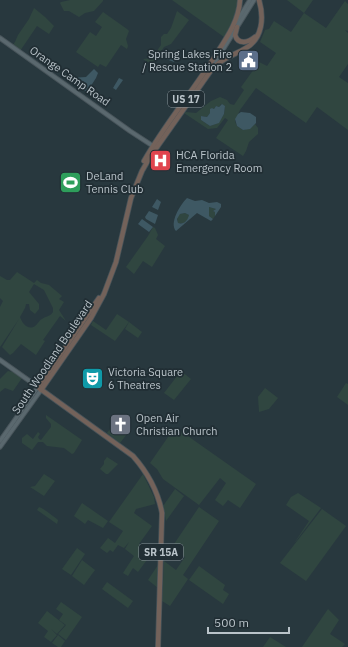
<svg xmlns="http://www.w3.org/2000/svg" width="348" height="647" viewBox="0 0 348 647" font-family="'IBM Plex Sans',sans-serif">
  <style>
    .green { fill: #304640; fill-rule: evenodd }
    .water { fill: #3e5863; fill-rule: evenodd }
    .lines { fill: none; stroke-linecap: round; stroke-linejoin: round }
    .major-casing { stroke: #49555b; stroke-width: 5.5 }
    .highway-casing { stroke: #475359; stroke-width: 6 }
    .major { stroke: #5a686e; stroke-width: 3.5 }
    .highway { stroke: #73625a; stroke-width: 4.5 }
    .labels { text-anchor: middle; stroke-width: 3.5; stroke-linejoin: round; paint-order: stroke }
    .shield { fill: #212e34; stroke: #8b969c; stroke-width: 1 }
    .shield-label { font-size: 10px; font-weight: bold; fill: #b9c3c9 }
    .poi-label { font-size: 11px; fill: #b9c3c9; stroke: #212e34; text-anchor: start }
    .street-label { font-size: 11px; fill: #b9c3c9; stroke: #212e34 }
  </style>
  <rect width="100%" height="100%" fill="#28383e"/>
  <g class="green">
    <path d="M70,0H103V1L94,11L85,13L79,17L69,11H64L60,3L61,2Z"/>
    <path d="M172,0H238C239,13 231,26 224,37Z"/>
    <path d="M287,0H313L304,13L326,28L345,1L348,4V31L345,30L348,33V64L339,77L348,83V130L317,107L306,123L256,88L240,110L235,121L237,126L243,130L253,126L255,124L258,128V134L249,142L246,151L243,156L216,138L228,120L225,118L217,128L208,129L184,113L186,112L196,113L211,101L220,97L227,100L230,104L234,105L244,90L241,87L259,62L267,66L276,53L260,42L265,30L269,29L274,21L291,32L304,13ZM221,104L225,106L224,114L218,123L210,126L201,120V116L207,117L210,113V110L212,108L214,109L216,106L219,107Z"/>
    <path d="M34,8L45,17L54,26L49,34L37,26L20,51L12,46L15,42L18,35L29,19Z"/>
    <path d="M177,11L189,20L171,44L164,47L160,53L159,58L152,65L143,59L152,58L161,45V37L164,34H167L171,28Z"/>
    <path d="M103,12L127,29L129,31L126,39L128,46L127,49L121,45L106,67L100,64L98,67L76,52L90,32L96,36L102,27L95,22Z"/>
    <path d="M68,176L76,178L73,189L66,187Z"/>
    <path d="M209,207L216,209L213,211L215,212V216L213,219L209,216Z"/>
    <path d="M185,213L189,215V218L184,223H178C177,219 177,217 180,214Z"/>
    <path d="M153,227L155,228L158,235L156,239L165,246L152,267L143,261L134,274L126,267L148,236Z"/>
    <path d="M17,272L34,283L37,280L41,283L49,285L62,296L59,299L64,302L59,310L66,321L60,316L43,340L45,341L36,355L21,344L13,353L10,355L2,347L19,319L0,347V307L3,301L0,298V276L7,280H10ZM34,284L44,290L53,308V312C50,317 46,316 42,319C39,320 38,324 35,326C28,331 22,323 20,317L25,308L26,304H29L30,310L35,314L39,309V304L29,292Z"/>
    <path d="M117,314L129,322L115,341L91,325L93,321L106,330Z"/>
    <path d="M129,322L142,332L138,338L125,329Z"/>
    <path d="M8,371L13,372L22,378L13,391L5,388L0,392V379Z"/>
    <path d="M181,371L191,379L174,400L164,393Z"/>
    <path d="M346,383L348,384V405L337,397Z"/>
    <path d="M265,388L278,398L269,409L259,412L258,397Z"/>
    <path d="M46,415L82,440L74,453L72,454L64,448L47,446L43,442H38L32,450L22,443V438L27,434L33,439L38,432L40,434L38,437L39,439L41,440L51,427V424L46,418Z"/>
    <path d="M113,425L127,434L120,443L107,433Z"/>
    <path d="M175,427L256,484L240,508L228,500L223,506L215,500L226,483L220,478L199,505L163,479L157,469L150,463Z"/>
    <path d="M107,457L118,464L108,474H106L100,469L104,464V461Z"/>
    <path d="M44,474L55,481L44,496L30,487L35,486Z"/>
    <path d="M143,474L154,497L155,504L136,509L134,513L152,526L139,544L152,553L138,572L133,568L128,576L123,573L134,556L125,549L129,542L124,548L118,545L113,552L110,550L107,553L100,548L108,538L115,543L123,531L109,522Z"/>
    <path d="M175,489L184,496L166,521L163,506Z"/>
    <path d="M298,493L321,508L293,545L309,521L286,505L291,497Z"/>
    <path d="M82,503L108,521L103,528L88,520L85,524L74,516Z"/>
    <path d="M39,507C43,508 53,516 58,520L57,524L37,510Z"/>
    <path d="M199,507L219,521L183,575L188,579L170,606L162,601L164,561L176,570L185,557L172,547Z"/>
    <path d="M322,509L346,526L306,581L280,563Z"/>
    <path d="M77,548L85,554L71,575L62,569Z"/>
    <path d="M82,560L95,570L84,585L72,576Z"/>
    <path d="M158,565V588L148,580Z"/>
    <path d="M199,566L225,585L223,590L229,594L223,604L189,580Z"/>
    <path d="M107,582L133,601L128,608L102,589Z"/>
    <path d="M61,602L82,617L66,640L58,634L66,625L59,620L63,614L56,609Z"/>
    <path d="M328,609L339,620L330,634L345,644L342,647H302Z"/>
    <path d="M47,611L65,625L57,634L51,629L57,635L51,642L44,637L48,631L38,623Z"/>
    <path d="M58,635L65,641L61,647H58L52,643Z"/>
    <path d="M270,637L286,647H263Z"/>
  </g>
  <g class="water">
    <path d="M162,51L175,60L174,62L163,58H159Z"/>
    <path d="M94,69L98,73L96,78L87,92L69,80L70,78L86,77Z"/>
    <path d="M119,78L123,80L116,90L113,88Z"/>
    <path d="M222,104L225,106L224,114L219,123L210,126L201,120V116L207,117L210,113V109L212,108L214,109L216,106L219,107Z"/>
    <path d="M241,112L250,113L256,117V123L250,129L243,130L237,126L235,119L238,114Z"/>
    <path d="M187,198L195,201L202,200L209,203L217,202L221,204V207L215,216V212L213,211L216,209L209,207V216L213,219L211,221L197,213L176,231C169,223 180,205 187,198ZM185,213L189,215C188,220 184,225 178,223L177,219L180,214Z"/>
    <path d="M157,199L161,202L158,210L152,207Z"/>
    <path d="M149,211L158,215L155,224L146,219L145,217Z"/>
    <path d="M142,219L153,227L149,232L138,224Z"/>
  </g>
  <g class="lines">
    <defs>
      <g id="major">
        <path d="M236,23L250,0"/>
        <path d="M0,38L130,131L153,146"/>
        <path d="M212,67L254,0"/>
        <path d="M0,360L38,387L0,441"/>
        <path d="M0,447L41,390"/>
      </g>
      <g id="highway">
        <path d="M237,27L235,35C238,45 248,43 255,37"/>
        <path d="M144,161C165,124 193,91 215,56C226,39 239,21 240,0"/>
        <path d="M38,387L99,298"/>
        <path d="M39,388L133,456C148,473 158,491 162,513L158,647"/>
        <path d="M41,390L91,318L104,294L116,262L131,198L142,171L150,157L212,69C222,58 235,55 246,48C263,38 264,17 259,0"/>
      </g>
    </defs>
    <use href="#major" class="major-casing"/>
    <use href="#highway" class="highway-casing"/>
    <use href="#major" class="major"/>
    <use href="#highway" class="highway"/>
  </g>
  <defs>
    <symbol id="civic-square" viewBox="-11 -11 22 22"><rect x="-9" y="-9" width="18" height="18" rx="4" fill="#5c6f8a" stroke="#212e34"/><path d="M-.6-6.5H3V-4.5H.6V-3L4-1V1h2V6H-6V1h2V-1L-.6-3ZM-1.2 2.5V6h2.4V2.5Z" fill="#fff"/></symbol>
    <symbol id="hospital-square" viewBox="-11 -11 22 22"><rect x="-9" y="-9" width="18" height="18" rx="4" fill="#e0444e" stroke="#212e34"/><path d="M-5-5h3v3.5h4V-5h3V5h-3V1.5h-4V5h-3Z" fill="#fff"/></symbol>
    <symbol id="stadium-square" viewBox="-11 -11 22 22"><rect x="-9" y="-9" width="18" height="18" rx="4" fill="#2e9e5b" stroke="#212e34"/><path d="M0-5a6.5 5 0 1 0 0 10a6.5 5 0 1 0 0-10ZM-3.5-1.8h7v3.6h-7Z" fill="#fff"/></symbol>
    <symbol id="theatre-square" viewBox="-11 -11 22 22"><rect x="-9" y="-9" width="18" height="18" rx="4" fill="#0f9aa8" stroke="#212e34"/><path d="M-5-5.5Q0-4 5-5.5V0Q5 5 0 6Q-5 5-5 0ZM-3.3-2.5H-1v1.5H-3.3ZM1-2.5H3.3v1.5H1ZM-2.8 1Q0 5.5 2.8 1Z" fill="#fff"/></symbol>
    <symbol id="church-square" viewBox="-11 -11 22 22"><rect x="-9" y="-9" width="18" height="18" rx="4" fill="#6b7280" stroke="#212e34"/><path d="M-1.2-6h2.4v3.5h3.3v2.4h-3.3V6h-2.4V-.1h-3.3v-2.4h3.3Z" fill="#fff"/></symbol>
  </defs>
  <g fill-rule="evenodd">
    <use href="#civic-square" x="236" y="48" width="25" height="25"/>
    <use href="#hospital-square" x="148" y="148" width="25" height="25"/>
    <use href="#stadium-square" x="58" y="170" width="25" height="25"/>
    <use href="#theatre-square" x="80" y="366" width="25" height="25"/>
    <use href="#church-square" x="108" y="412" width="25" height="25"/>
  </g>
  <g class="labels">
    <g class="shield">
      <rect x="168" y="91" width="36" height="16" rx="3"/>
      <rect x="139" y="544" width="44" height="16" rx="3"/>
    </g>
    <g class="shield-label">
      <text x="186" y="103">US 17</text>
      <text x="161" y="556">SR 15A</text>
    </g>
    <g class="poi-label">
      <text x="232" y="58" text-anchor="end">Spring Lakes Fire<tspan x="232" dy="13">/ Rescue Station 2</tspan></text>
      <text x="176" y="159">HCA Florida<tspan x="176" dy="13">Emergency Room</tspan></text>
      <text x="86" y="180">DeLand<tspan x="86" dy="13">Tennis Club</tspan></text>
      <text x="108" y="376">Victoria Square<tspan x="108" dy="13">6 Theatres</tspan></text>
      <text x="136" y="422">Open Air<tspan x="136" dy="13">Christian Church</tspan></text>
    </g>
    <g class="street-label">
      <text transform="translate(70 76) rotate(35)" y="4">Orange Camp Road</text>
      <text transform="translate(52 357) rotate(-56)" y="4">South Woodland Boulevard</text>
    </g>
  </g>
  <path d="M208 627v6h81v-6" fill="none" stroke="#b9c3c9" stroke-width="2"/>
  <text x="214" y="627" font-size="12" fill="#b9c3c9" stroke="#212e34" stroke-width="3" paint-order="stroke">500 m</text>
</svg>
